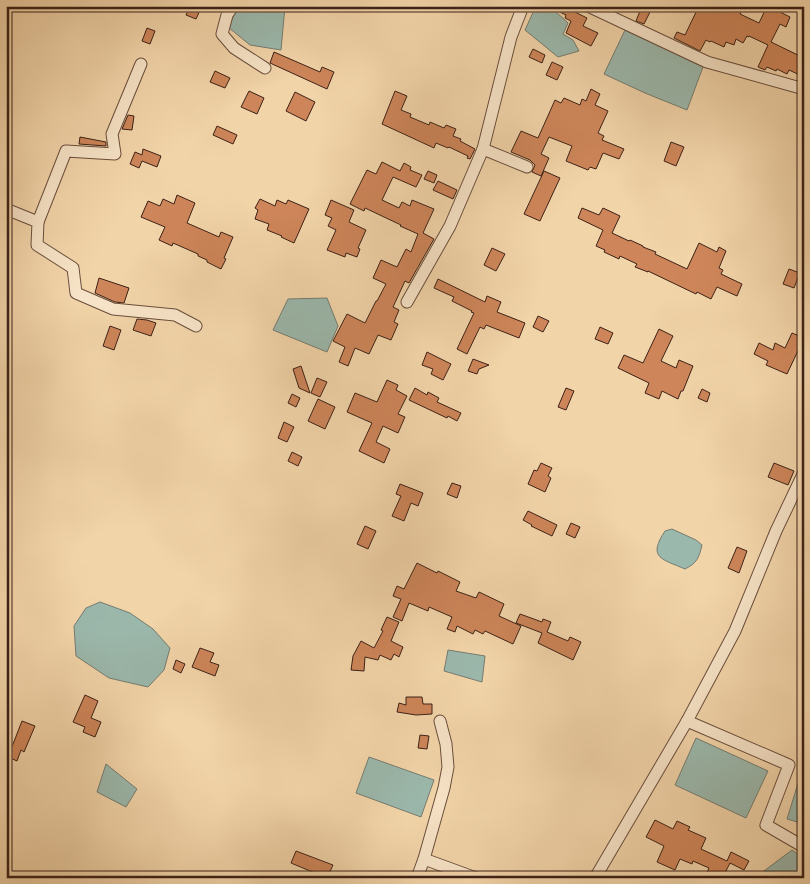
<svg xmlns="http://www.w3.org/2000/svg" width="810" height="884" viewBox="0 0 810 884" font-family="'Libre Caslon Text',serif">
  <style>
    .water { fill: #9bb8ac; stroke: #757c70 }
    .building { fill: #cd8559; stroke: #3c2117 }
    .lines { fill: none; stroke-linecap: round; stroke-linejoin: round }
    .minor-casing { stroke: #6a4e3c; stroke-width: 13 }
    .minor { stroke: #f7e3c7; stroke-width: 11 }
  </style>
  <rect width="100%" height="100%" fill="#f2d4a9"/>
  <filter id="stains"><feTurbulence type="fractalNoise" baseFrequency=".004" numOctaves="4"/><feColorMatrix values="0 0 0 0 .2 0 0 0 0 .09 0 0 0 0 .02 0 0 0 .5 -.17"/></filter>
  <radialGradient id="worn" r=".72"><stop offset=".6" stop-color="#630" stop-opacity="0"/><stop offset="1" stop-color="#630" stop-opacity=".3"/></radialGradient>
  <g class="water">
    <path d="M239,6H285L281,50L250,45L228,27Z"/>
    <path d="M536,6C550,6 558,13 568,23L563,34L573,40L579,51L558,57L525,30Z"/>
    <path d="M625,30L703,67L687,110L645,93L604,74Z"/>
    <path d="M327,298L338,326L327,352L273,330L288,299Z"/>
    <path d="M672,529L696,540L702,545C699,558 697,563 685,569C662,559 647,558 665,531Z"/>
    <path d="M100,602L130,613L153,629L170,648L164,670L148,687L109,678L76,656L74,626L86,608Z"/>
    <path d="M448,650L485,656L482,682L444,671Z"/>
    <path d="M696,738L768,771L746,818L675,785Z"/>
    <path d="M369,757L434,780L421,817L356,793Z"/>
    <path d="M106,764L137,789L126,807L97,792Z"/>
    <path d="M804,764V824L787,819Z"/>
    <path d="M792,850L804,858V878H767L764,871Z"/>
  </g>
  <g class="building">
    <path d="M190,6H202L196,19L186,15Z"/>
    <path d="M547,6H568L575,10V12L587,18L583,26L598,33L591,46L566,33L571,21L565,18L566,15Z"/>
    <path d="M642,6H653L644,24L636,21Z"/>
    <path d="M699,6H744L740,14L759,23L767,6H777L776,10L790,17L786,27L780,24L771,42L804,58V77L789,70L787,74L777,69L776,71L767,67L765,70L758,67L768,45L749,36V37L747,36L743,43L736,39L734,45L726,42L724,47L711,41L710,42L706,40L700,51L674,38L677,32L685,35Z"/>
    <path d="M147,28L155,31L150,44L142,41Z"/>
    <path d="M533,49L545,55L542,63L529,57Z"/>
    <path d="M274,52L320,72L322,67L334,72L327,89L270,63Z"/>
    <path d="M552,62L563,67L557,80L546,75Z"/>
    <path d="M215,71L230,78L225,88L210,82Z"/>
    <path d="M591,89L600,94L595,105L608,111L598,133L604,136L602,140L624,149L619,159L603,153L596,169L590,167L588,170L566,161L572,146L549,137L541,154L549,158L541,176L532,172L535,165L530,160L511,152L521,131L538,138L555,100L561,103L564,98L580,105L582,99L586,101Z"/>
    <path d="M249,91L264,98L257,114L241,107Z"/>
    <path d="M395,91L407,96L401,110L411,114L410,117L429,125L430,122L444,128L446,125L456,129L453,136L461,139L460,141L475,149L470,159L467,158L468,156L449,147L448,148L436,143L434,148L382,124Z"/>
    <path d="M295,92L315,102L306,121L286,111Z"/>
    <path d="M128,115L134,116L132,130L122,129Z"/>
    <path d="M217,126L237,135L233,144L213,135Z"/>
    <path d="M80,137L106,142V146L79,144Z"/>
    <path d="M671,142L684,147L676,166L664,161Z"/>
    <path d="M143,149L161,156L157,167L142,161L139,168L130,164L135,152L142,155Z"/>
    <path d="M382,162L400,171L404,163L411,167L410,170L422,175L416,187L393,177L382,200L399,208L402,202L410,206L412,200L434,209L423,233L434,239L409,283L405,281L393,307L399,310L394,322L398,324L391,340L378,335L369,354L355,348L348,366L339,362L345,347L333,341L347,314L365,323L376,301H377L386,284L373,278L381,260L397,267L406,249L411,252L418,234L400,226L401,225L365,208L364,211L350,204L367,170L376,174Z"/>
    <path d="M428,171L437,175L434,183L424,179Z"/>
    <path d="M544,171L560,178L540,221L524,214Z"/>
    <path d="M438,181L457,190L453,199L433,190Z"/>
    <path d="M177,195L195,203L187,223L219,237L221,232L233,237L224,258L226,259L221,269L207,262V260L198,256V254L173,243L172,246L159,240L165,227L141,217L148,201L160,206L163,199L174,204Z"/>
    <path d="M260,199L275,206L277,200L286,204L288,200L309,209L294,243L281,237L282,236L267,230L269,224L255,219L258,210L255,208Z"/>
    <path d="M331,200L354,210L349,222L366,230L358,248L360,249L357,257L346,253L345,257L327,250L336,230L328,226L332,218L325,215Z"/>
    <path d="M582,208L599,215L603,208L620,216L612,233L629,241L630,240L643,246V247L656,252L655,254L687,269L699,243L717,252L719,247L726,251L719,268L723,270L721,274L742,284L737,296L717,287L711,299L697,292L696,294L648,271V272L635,267L637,264L620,256L619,259L604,252L605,250L596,246L603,230L578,218Z"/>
    <path d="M492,248L505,254L496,271L484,265Z"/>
    <path d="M789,269L800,273L794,288L783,284Z"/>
    <path d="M99,278L129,288L124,303L115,302L95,293Z"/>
    <path d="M438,279L485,302L487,296L501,302L497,312L525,323L519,338L486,325L484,329L480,327L467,354L457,349L474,313L471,312L472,311L452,301L454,297L434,288Z"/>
    <path d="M538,316L549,321L543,332L533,327Z"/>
    <path d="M137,319L147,320L156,323L151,336L133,330Z"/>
    <path d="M110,326L121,330L114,350L103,346Z"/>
    <path d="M600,327L613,333L608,344L595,339Z"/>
    <path d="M659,329L673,336L661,361L676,368L679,360L693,366L683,391H681L678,399L662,391L659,399L645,393L649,383L618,368L624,355L643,363Z"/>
    <path d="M792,333L804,338L787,374L766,365L768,361L754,354L759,343L773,350L775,343L785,348Z"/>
    <path d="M427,352L451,364L443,380L431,374L433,369L422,365Z"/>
    <path d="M473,359L489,365L479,369L477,374L468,371Z"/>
    <path d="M301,366L310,393L299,388L293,369Z"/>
    <path d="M317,378L327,382L320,397L311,393Z"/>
    <path d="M387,380L398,385L396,390L407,396L398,414L405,417L398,433L383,426L376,442L390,449L384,463L359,451L372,423L347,412L355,393L377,402Z"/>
    <path d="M415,388L427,395L428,392L439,398L437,402L461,413L457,421L448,416L447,418L409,400Z"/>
    <path d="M566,388L574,391L566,410L558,407Z"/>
    <path d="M702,389L710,393L707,402L698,398Z"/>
    <path d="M292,394L300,398L296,407L288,403Z"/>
    <path d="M318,399L335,407L325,429L308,421Z"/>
    <path d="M284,422L294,427L287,442L278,438Z"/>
    <path d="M292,452L302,457L298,466L288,461Z"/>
    <path d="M541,463L552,468L548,476L551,478L545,492L528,484L534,470L537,471Z"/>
    <path d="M774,463L794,471L788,485L768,477Z"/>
    <path d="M452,483L461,486L457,498L447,494Z"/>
    <path d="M400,484L423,493L418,506L411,503L404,521L392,516L401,496L396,494Z"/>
    <path d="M528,511L557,525L552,536L531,526L532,525L523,520Z"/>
    <path d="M571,523L580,527L575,538L566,534Z"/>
    <path d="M365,526L376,531L368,549L357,544Z"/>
    <path d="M737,547L747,551L739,573L728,568Z"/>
    <path d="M417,563L437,573L438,571L460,582L456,591L476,598L479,592L504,604L499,616L521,626L513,644L485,631L483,634L475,630L473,634L457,626L455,632L447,629L452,617L429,607L428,611L409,603L402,621L393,617L401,599L393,596L397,586L404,589Z"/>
    <path d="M520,614L542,622L543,619L551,622L547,632L568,641L570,637L581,642L573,660L538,643L542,633L516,623Z"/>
    <path d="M387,617L399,622L391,641L403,647L399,657L394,654L391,660L380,655L378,660L365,657L364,671L351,670L353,656L361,641L374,648L383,631L381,630Z"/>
    <path d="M200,648L214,653L210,662L219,665L215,676L192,667Z"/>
    <path d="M176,660L185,664L181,673L173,669Z"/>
    <path d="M85,695L98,701L91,718L101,722L95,737L83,732L85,727L73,722Z"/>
    <path d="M406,697H422L423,704H432V714L416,715L397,712L399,703L406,705Z"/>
    <path d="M22,721L35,726L24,752L21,750L17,761L8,757Z"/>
    <path d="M420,735L429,736L427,749L418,748Z"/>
    <path d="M655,820L673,829L677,821L690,827L688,830L706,838L701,849L727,861L731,852L749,861L744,870L730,863L724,875L720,873L718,878H705L709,868L693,861L692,864L680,859L675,870L657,862L664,846L646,837Z"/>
    <path d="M296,851L333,865L327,878L291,863Z"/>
  </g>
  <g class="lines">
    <defs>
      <g id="minor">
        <path d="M233,6L227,15L222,34L234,48L265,68"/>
        <path d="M588,6L707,62L804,89"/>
        <path d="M483,149L527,167"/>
        <path d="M6,209L38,222L37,245L73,268L76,293L113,309L175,315L196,326"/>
        <path d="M38,222L66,151L115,154L112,134L141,64"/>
        <path d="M407,302L450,226L483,149L511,37L523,6"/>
        <path d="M687,721L789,765L766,825L804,847"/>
        <path d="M424,859L444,788L448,767L446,744L440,721"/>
        <path d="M417,878L424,859L476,878"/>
        <path d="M595,878L687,721L735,631L776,531L804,472"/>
      </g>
    </defs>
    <use href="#minor" class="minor-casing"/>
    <use href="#minor" class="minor"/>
  </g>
  <rect width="810" height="884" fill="none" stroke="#f2d4a9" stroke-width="25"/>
  <rect x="8" y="8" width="795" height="869" fill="none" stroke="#3c2117" stroke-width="2.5"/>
  <rect x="12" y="12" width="785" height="859" fill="none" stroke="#3c2117"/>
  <rect width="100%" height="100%" filter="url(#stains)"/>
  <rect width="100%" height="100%" fill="url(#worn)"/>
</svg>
